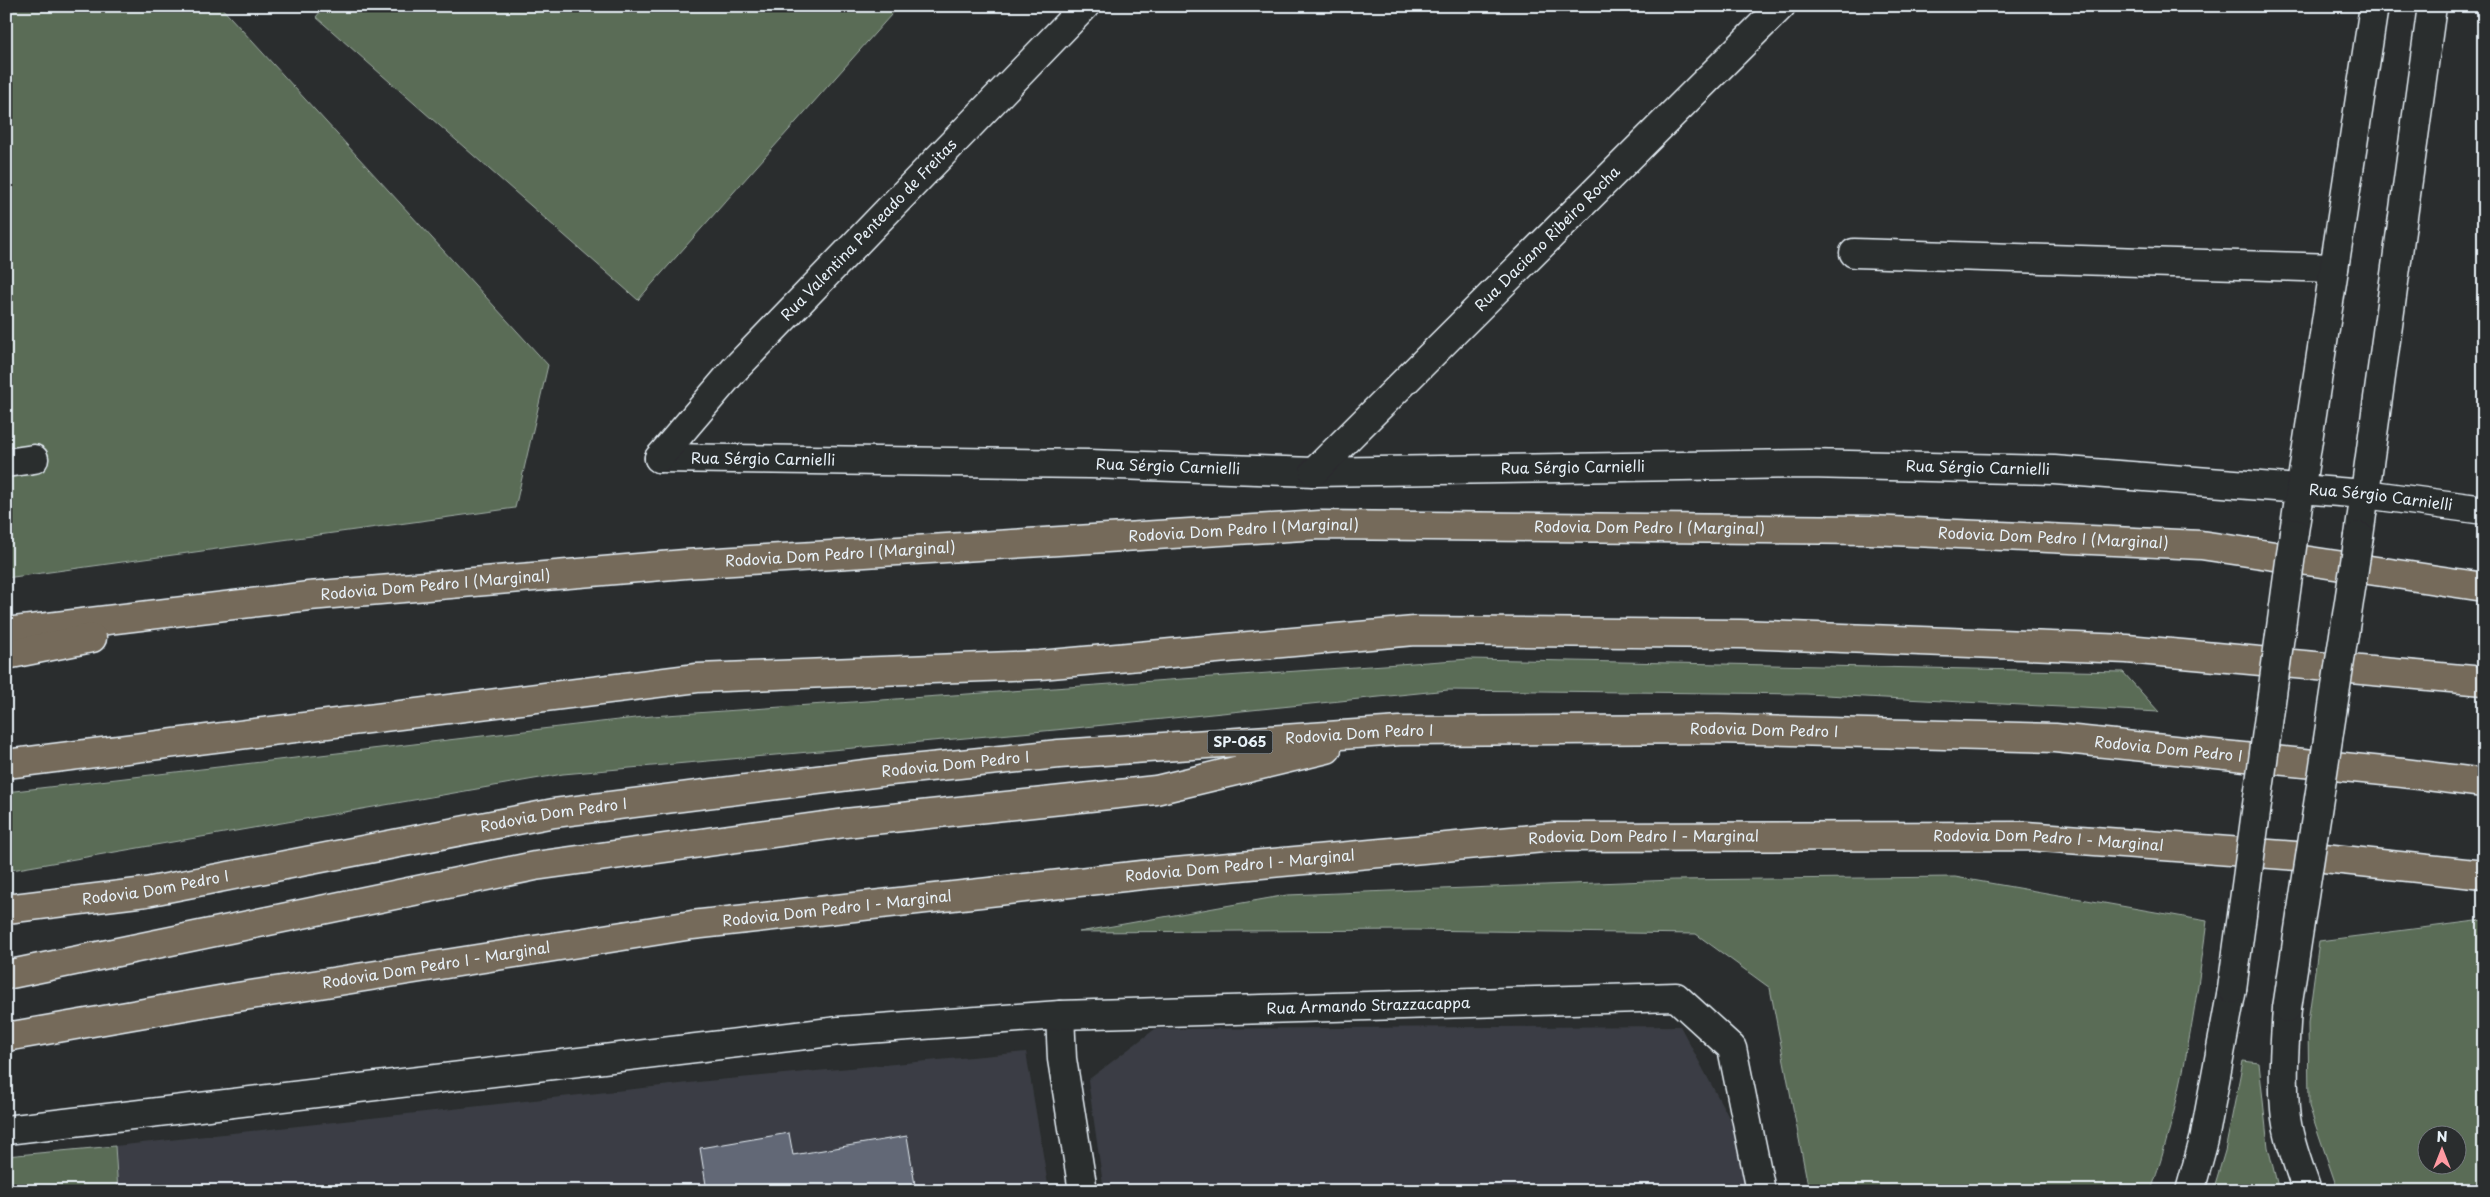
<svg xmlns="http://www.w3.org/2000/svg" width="2490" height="1197" viewBox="0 0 2490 1197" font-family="'Playpen Sans',sans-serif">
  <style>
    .built { fill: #3b3e44 }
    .green { fill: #5a6c56; stroke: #a1aea7; fill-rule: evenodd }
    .building { fill: #626776; stroke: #e8f1f8 }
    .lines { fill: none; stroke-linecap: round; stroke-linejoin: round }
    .street-casing { stroke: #e8f1f8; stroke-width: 31 }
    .secondary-casing { stroke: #e8f1f8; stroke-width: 31 }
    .highway-casing { stroke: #e8f1f8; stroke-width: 31 }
    .street { stroke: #2a2d2e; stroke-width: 28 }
    .secondary { stroke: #2a2d2e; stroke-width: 28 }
    .highway { stroke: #746a5a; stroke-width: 28 }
    .secondary-bridge-casing { stroke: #e8f1f8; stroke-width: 31; stroke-linecap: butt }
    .secondary-bridge { stroke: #2a2d2e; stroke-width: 28 }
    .labels { text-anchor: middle; stroke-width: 4; stroke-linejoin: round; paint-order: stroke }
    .shield { fill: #2a2d2e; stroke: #afb6bb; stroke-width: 1 }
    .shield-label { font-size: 14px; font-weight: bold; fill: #e8f1f8 }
    .street-label { font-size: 15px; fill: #e8f1f8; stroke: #2a2d2e }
  </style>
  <rect width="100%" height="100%" fill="#2a2d2e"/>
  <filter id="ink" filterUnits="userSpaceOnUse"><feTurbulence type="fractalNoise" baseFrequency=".02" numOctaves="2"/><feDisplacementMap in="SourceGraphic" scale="10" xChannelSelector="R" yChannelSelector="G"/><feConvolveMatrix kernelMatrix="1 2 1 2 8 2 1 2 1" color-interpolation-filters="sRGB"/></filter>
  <g filter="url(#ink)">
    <g class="built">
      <path d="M1680,1026L1734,1127L1746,1191H1104L1088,1080L1155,1029Z"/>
      <path d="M1026,1052L1049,1191H118L115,1146L707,1081Z"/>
    </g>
    <g class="green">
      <path d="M6,6H220L548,365L515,508L6,578Z"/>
      <path d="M325,6H899L638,300L316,17Z"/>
      <path d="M1470,659L2123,672L2159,712L1806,694L1448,690L1055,730L563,774L6,871V792L652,716Z"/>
      <path d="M1955,877L2207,921C2195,1012 2181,1103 2151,1191H1809L1770,988L1696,934L1412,930L1079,932L1287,895L1674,880Z"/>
      <path d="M2484,920V1191H2338L2309,1106L2308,1023L2319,941ZM2458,1134V1164H2428V1134Z"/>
      <path d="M2243,1061L2259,1063L2268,1147L2279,1191H2213L2225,1151Z"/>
      <path d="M115,1146L118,1191H6V1156Z"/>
    </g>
    <path class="building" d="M789,1133L793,1155L907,1136L916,1191H707L700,1148Z"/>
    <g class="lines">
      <defs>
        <g id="street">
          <path d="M1854,253L2334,268"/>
          <path id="s1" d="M659,458L1090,464L1314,472L1809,464L2054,470L2300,489"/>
          <path id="s2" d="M659,458L734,370L1085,6"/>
          <path d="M6,463L34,459"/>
          <path id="s3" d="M1314,472L1781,6"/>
          <path d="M1060,1015L1062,1059L1083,1191"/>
          <path id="s4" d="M6,1130L839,1031L1060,1015L1676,997L1732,1048L1761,1191"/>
        </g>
        <g id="secondary">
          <path id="s5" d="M2300,489L2365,494L2484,510"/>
          <path d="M2294,532L2374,6"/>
          <path d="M2359,536L2432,6"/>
          <path d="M2287,1008C2285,1041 2282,1075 2285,1109C2287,1136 2298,1164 2307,1191"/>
          <path d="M2190,1191L2204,1140L2232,989"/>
        </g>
        <g id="highway">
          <path id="s6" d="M6,632L309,596L685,564L1320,525L1870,530L2201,545L2484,587"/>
          <path d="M6,655L92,638"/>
          <path d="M6,764L697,678L1040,665L1414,631L1740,634L2127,649L2484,681"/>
          <path id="s7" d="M6,909L146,892L554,813L881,772L1059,754L1400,731L1718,729L2055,738L2403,773L2484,783"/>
          <path d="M6,975L535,866L845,823L1156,790L1327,749"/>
          <path id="s8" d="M6,1037L225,999L692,925L1142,875L1554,837L2026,836L2324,858L2484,875"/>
        </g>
      </defs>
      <use href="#street" class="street-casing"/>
      <use href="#secondary" class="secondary-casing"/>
      <use href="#highway" class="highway-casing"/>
      <use href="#street" class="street"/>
      <use href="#secondary" class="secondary"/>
      <use href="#highway" class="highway"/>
      <defs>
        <g id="secondary-bridge">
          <path d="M2232,989L2294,532"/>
          <path d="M2287,1008L2359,536"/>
        </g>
      </defs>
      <use href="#secondary-bridge" class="secondary-bridge-casing"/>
      <use href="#secondary-bridge" class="secondary-bridge"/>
    </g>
  </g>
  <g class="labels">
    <rect class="shield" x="1207.5" y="730.5" width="65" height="23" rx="4"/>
    <g class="shield-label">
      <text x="1240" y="747">SP-065</text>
    </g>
    <g class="street-label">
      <text dy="5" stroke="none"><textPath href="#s2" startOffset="310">Rua Valentina Penteado de Freitas</textPath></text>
      <text dy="5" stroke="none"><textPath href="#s3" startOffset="330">Rua Daciano Ribeiro Rocha</textPath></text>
      <text dy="5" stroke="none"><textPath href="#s1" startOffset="104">Rua Sérgio Carnielli</textPath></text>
      <text dy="5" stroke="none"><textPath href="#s1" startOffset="509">Rua Sérgio Carnielli</textPath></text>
      <text dy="5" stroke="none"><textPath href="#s1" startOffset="914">Rua Sérgio Carnielli</textPath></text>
      <text dy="5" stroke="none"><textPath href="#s1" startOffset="1319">Rua Sérgio Carnielli</textPath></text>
      <text dy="5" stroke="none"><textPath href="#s5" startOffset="81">Rua Sérgio Carnielli</textPath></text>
      <text dy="5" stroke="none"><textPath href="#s6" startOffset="1648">Rodovia Dom Pedro I (Marginal)</textPath></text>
      <text dy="5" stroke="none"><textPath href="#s6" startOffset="1242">Rodovia Dom Pedro I (Marginal)</textPath></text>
      <text dy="5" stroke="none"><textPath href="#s6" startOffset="2052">Rodovia Dom Pedro I (Marginal)</textPath></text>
      <text dy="5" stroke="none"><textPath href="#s6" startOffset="838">Rodovia Dom Pedro I (Marginal)</textPath></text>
      <text dy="5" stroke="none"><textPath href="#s6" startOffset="432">Rodovia Dom Pedro I (Marginal)</textPath></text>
      <text dy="5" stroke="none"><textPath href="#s7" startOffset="1771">Rodovia Dom Pedro I</textPath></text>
      <text dy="5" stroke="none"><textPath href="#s7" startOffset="1366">Rodovia Dom Pedro I</textPath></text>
      <text dy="5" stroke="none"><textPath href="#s7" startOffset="2176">Rodovia Dom Pedro I</textPath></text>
      <text dy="5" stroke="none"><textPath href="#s7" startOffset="961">Rodovia Dom Pedro I</textPath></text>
      <text dy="5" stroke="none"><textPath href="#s7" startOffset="556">Rodovia Dom Pedro I</textPath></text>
      <text dy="5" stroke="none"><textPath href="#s8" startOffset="1651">Rodovia Dom Pedro I - Marginal</textPath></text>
      <text dy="5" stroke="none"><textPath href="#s8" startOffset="2056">Rodovia Dom Pedro I - Marginal</textPath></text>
      <text dy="5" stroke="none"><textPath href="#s8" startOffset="1246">Rodovia Dom Pedro I - Marginal</textPath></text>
      <text dy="5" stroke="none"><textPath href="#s7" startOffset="151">Rodovia Dom Pedro I</textPath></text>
      <text dy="5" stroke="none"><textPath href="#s8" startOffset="841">Rodovia Dom Pedro I - Marginal</textPath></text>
      <text dy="5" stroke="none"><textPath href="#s8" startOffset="436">Rodovia Dom Pedro I - Marginal</textPath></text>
      <text dy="5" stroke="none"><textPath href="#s4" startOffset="1369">Rua Armando Strazzacappa</textPath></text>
    </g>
  </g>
  <rect width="2490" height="1197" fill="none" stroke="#2a2d2e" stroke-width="25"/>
  <rect x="12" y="12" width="2465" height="1172" fill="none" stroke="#e8f1f8" stroke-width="2" filter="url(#ink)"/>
  <g transform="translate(2442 1150)"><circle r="24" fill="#2a2d2e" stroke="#767b7f"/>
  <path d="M0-4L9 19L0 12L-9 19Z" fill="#ff9aa2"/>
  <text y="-8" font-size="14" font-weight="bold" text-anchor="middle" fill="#e8f1f8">N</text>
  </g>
</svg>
